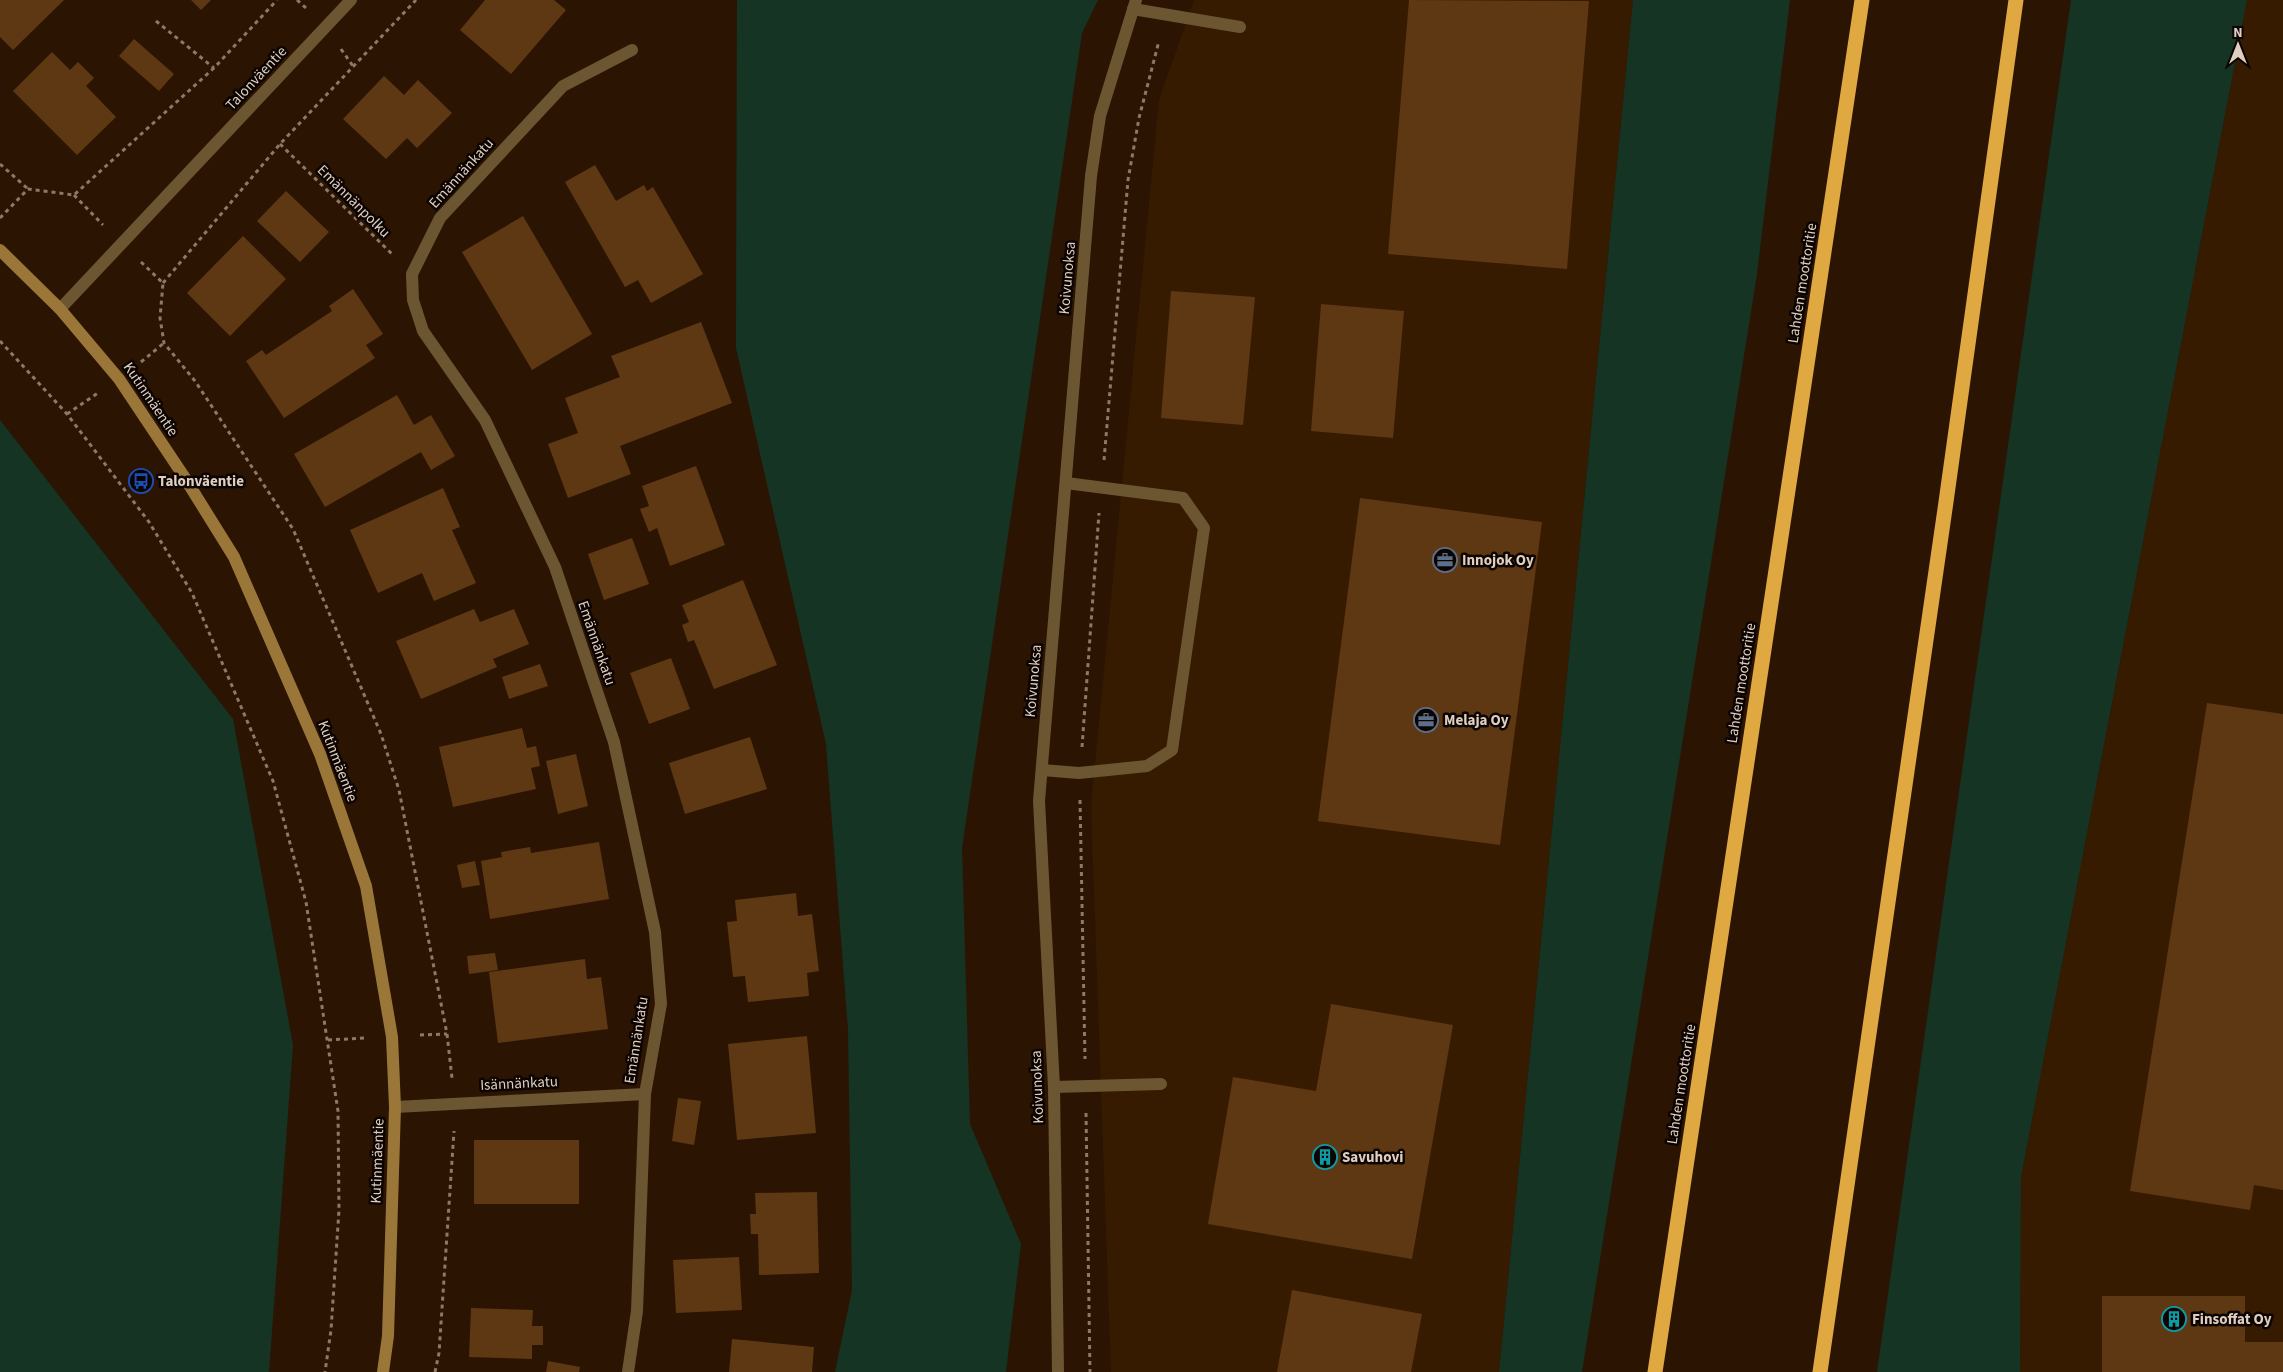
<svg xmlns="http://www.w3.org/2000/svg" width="2283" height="1372" viewBox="0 0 2283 1372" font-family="'Source Sans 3',sans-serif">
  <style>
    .built { fill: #361b00 }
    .green { fill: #153424 }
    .building { fill: #5e3813 }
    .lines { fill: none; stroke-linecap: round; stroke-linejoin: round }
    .path { stroke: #8c796a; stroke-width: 3; stroke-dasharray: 4 4; stroke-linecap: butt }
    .lane { stroke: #6c5631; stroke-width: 12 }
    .street { stroke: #6c5631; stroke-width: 12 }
    .secondary { stroke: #9a7739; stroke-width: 12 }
    .highway { stroke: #dfa841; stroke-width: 15 }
    .labels { text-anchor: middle; stroke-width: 5; stroke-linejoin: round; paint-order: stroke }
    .street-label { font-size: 15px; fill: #dfcfc3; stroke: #0c0401 }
    .poi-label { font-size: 15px; font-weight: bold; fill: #dfcfc3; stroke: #0c0401; text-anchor: start }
  </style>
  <rect width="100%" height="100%" fill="#2b1502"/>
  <g class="built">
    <path d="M1194,0H1633L1499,1372H1111L1091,806L1159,100Z"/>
    <path d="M2247,0H2283V1372H2020L2021,1177Z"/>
  </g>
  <g class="green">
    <path d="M737,0H1098L1082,33L962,848L970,1124L1021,1244L1006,1372H835L852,1290L848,1029L826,744L736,348Z"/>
    <path d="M1633,0H1790L1757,274L1582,1372H1499Z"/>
    <path d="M2071,0H2247L2021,1177L2020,1372H1877Z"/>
    <path d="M0,420L233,719L293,1045L269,1372H0Z"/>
  </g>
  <g class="building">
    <path d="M0,0H64L13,50L0,37Z"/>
    <path d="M191,0H211L201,10Z"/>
    <path d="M485,0H554L566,10L511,74L460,30Z"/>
    <path d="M1409,0L1589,1L1567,269L1388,254Z"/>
    <path d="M134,39L174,74L159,91L119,56Z"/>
    <path d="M52,52L70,70L78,62L94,78L86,86L116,117L77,155L13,91Z"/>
    <path d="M384,76L404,95L418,80L452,113L417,148L407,138L386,159L343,119Z"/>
    <path d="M595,165L616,201L644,185L647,191L653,187L703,274L651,303L638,280L625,287L565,182Z"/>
    <path d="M286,191L329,232L300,262L257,221Z"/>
    <path d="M523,216L592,334L532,370L462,252Z"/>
    <path d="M243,236L286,279L230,336L187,293Z"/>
    <path d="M353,289L383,334L366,345L375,358L284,418L246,361L262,350L266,355L332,311L329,306Z"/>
    <path d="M1171,291L1255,297L1243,425L1161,418Z"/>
    <path d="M1321,304L1404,311L1393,438L1311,431Z"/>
    <path d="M701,322L732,403L620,446L631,474L568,498L548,444L578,433L565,398L620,377L611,356Z"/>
    <path d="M397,395L414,425L431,415L455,456L431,470L421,452L325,507L294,454Z"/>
    <path d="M696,466L725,545L670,566L657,528L649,532L640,509L649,506L642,486Z"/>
    <path d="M443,488L460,527L452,530L476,583L434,601L422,573L378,593L350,530Z"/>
    <path d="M1360,498L1542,522L1500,845L1318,821Z"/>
    <path d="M632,538L649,584L604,600L588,554Z"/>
    <path d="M743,580L777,665L714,689L694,640L688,642L682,625L689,622L682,605Z"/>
    <path d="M474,609L480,622L514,609L529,644L493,659L497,667L421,699L396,641Z"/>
    <path d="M671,658L690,709L649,724L630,673Z"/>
    <path d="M540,664L548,686L509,699L502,677Z"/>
    <path d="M2207,703L2283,714V1190L2254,1185L2250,1210L2130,1191Z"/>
    <path d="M522,728L527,748L536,746L540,766L531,768L536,789L453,807L439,747Z"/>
    <path d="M750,737L767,789L685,814L669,763Z"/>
    <path d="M576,754L588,806L558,814L546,761Z"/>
    <path d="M599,842L609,899L490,919L481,861L502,857L501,852L530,847L531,853Z"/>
    <path d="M475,861L480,885L462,888L457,865Z"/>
    <path d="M796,893L798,916L812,914L819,971L807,973L809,996L748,1002L745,976L733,977L727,922L737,921L735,900Z"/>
    <path d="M495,953L498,970L469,974L467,956Z"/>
    <path d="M585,959L587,979L601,977L608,1029L498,1043L489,972Z"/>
    <path d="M1331,1004L1453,1025L1412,1259L1208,1224L1233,1077L1316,1091Z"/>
    <path d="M807,1036L816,1133L737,1140L728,1044Z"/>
    <path d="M678,1098L701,1101L694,1145L672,1141Z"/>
    <rect x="474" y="1140" width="105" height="64"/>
    <path d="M817,1192L819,1273L759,1275L758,1234H751L750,1214H756L755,1193Z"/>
    <path d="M739,1257L742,1310L676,1313L673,1260Z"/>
    <path d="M1292,1290L1422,1314L1411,1372H1277Z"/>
    <path d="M2102,1296H2245V1342H2283V1372H2102Z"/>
    <path d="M471,1308L533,1310L532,1326H543V1345H532V1359L469,1357Z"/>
    <path d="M732,1339L814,1347L812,1372H729Z"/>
    <path d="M548,1361L580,1367L579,1372H546Z"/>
  </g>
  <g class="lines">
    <g class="path">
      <path d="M297,0L306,8"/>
      <path d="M156,21L214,68"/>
      <path d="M341,49L353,66"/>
      <path d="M280,144L392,254"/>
      <path d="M0,164L28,189"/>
      <path d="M74,195L103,225"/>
      <path d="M0,218L28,189L74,195L214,68L277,0"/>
      <path d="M141,262L163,283L160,318L164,343L195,381L293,529L381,734L399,790L447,1034L452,1078"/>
      <path d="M163,283L280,144L416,0"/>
      <path d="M0,341L67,414L149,522L192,593L273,781L306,902L338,1111L339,1210L331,1330L325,1372"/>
      <path d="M141,362L164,343"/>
      <path d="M67,414L98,393"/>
      <path d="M1104,460L1128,180L1139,118L1159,41"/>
      <path d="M1082,747L1099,513"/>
      <path d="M1080,800L1085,1059"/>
      <path d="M420,1035L447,1034"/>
      <path d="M328,1040L366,1038"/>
      <path d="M1086,1113L1090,1372"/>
      <path d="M435,1372L439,1353L454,1131"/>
    </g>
    <g class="lane">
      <path d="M1133,9L1240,27"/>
      <path d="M1042,770L1079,773L1147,766L1172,750L1204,528L1183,498L1066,483"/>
      <path d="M1054,1087L1161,1084"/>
    </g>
    <g class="street">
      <path d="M60,309L351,0"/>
      <path d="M395,1107L645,1094"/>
      <path d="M628,1372L637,1311L645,1094L661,1004L655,932L614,742L555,567L485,420L423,331L413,300L412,274L440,218L563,86L632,50"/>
      <path d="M1058,1372L1054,1087L1039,801L1091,176L1100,116L1136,0"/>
    </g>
    <path class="secondary" d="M0,250L60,309L119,379L183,475L234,557L320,754L366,886L392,1037L395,1107L388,1336L383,1372"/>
    <g class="highway">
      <path d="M1655,1372L1862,0"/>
      <path d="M1820,1372L1945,509L2016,0"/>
    </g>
  </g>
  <defs>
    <symbol id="bus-ring" viewBox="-11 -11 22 22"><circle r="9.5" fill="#0c0401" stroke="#1a4fb4" stroke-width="1.5"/><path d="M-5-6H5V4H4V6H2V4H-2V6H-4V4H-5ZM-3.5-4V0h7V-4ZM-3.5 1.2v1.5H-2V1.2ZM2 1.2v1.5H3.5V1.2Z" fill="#1a4fb4"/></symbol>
    <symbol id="office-ring" viewBox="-11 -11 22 22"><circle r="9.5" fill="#0c0401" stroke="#5c6f8a" stroke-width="1.5"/><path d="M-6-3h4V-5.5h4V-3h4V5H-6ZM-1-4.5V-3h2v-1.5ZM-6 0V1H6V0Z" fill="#5c6f8a"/></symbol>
    <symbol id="building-ring" viewBox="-11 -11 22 22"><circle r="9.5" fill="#0c0401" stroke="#0f9aa8" stroke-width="1.5"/><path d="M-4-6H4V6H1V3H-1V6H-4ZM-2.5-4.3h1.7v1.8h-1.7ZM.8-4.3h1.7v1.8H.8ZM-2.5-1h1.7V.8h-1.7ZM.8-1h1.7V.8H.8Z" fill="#0f9aa8"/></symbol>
  </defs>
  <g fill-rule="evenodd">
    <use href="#bus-ring" x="127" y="467" width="28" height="28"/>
    <use href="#office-ring" x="1431" y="546" width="28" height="28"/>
    <use href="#office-ring" x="1412" y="706" width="28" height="28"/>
    <use href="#building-ring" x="1311" y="1143" width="28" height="28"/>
    <use href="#building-ring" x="2160" y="1305" width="28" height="28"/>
  </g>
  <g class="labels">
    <g class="street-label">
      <text transform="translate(256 78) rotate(-47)" y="5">Talonväentie</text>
      <text transform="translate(461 173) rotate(-48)" y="5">Emännänkatu</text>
      <text transform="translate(354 201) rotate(45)" y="5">Emännänpolku</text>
      <text transform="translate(1067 278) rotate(-85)" y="5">Koivunoksa</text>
      <text transform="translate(1802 283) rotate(-81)" y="5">Lahden moottoritie</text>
      <text transform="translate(151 399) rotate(56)" y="5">Kutinmäentie</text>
      <text transform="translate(597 643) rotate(71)" y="5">Emännänkatu</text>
      <text transform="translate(1033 681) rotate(-85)" y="5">Koivunoksa</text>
      <text transform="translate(1741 683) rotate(-81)" y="5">Lahden moottoritie</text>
      <text transform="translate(338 761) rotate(69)" y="5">Kutinmäentie</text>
      <text transform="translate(636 1040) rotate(-81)" y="5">Emännänkatu</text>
      <text transform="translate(519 1083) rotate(-3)" y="5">Isännänkatu</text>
      <text transform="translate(1681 1084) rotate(-81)" y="5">Lahden moottoritie</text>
      <text transform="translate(1037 1087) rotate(-92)" y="5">Koivunoksa</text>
      <text transform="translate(377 1161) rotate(-88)" y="5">Kutinmäentie</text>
    </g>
    <g class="poi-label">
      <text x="158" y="486">Talonväentie</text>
      <text x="1462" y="565">Innojok Oy</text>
      <text x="1444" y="725">Melaja Oy</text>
      <text x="1342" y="1162">Savuhovi</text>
      <text x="2192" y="1324">Finsoffat Oy</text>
    </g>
  </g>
  <g transform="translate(2238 45)" stroke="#0c0401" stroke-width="4" paint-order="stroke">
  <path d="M0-4L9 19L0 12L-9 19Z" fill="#dfcfc3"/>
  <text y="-8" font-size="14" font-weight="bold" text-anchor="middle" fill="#dfcfc3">N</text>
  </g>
</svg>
